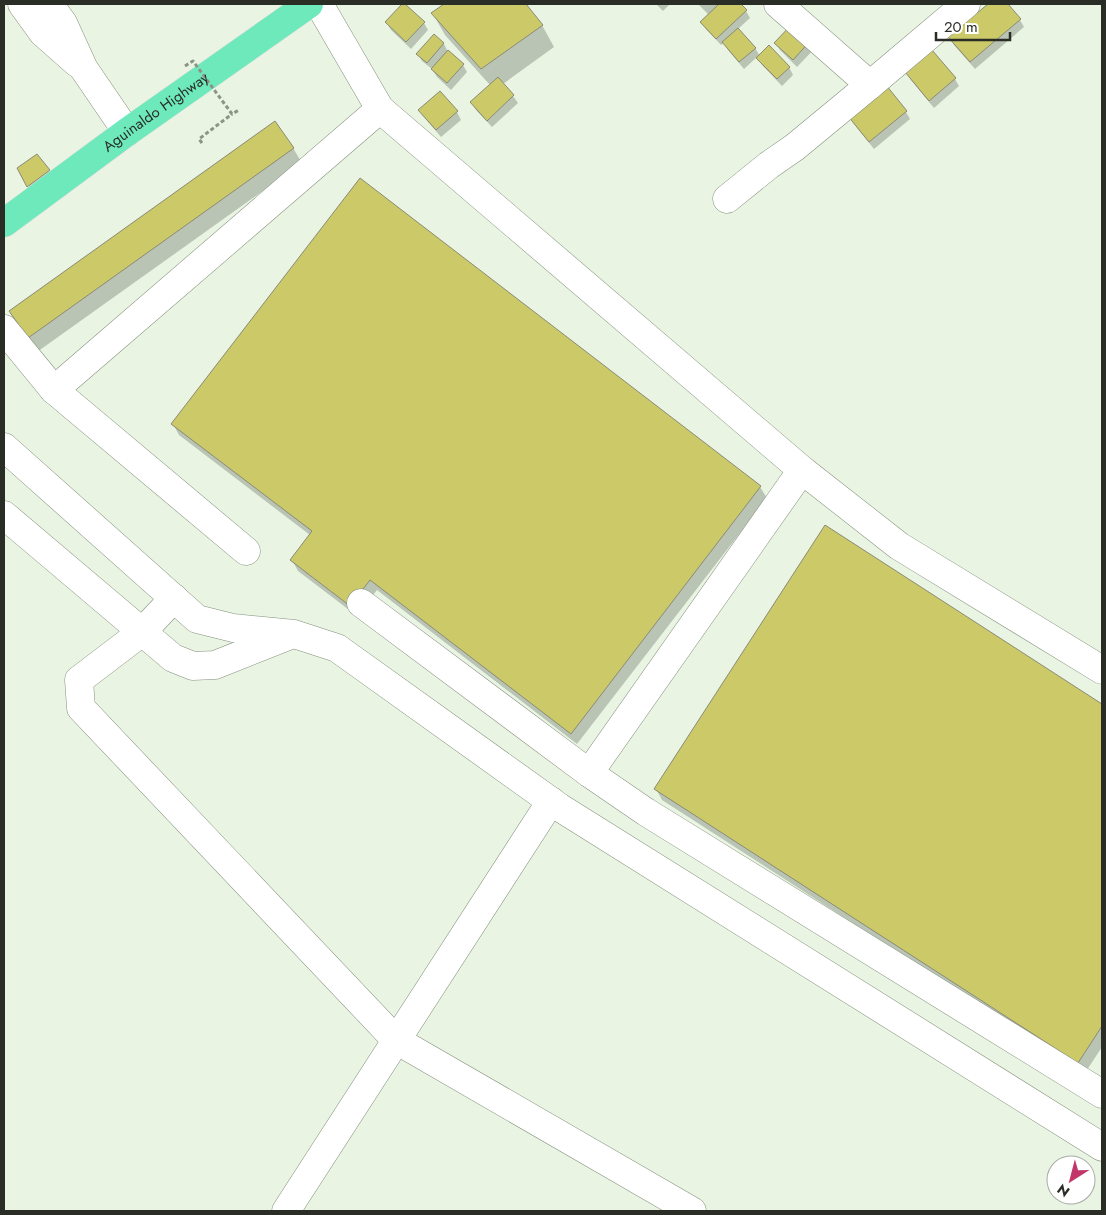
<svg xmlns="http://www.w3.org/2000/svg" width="1106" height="1215" viewBox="0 0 1106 1215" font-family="Jost,sans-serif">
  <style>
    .shadow { fill: #0003 }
    .building { fill: #ccc968; stroke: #8a8a77 }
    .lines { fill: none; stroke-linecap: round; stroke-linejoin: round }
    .minor-casing { stroke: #85907e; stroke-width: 29 }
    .major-casing { stroke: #dddddc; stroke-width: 29 }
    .path { stroke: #8c9487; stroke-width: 3; stroke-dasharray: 4 2.5; stroke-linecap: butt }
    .minor { stroke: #fff; stroke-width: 28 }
    .major { stroke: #6de9bc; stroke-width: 28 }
    .path-bridge { stroke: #8c9487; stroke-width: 3; stroke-dasharray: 4 2.5; stroke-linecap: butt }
    .labels { text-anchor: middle; stroke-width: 4.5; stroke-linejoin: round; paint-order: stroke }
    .street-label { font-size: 15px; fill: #292d26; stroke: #fff }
  </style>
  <rect width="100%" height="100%" fill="#e9f5e2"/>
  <g class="shadow">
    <path d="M446,4H525L542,25L554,47L503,84L513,96L518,103L492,127L476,110L472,103L490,85L445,35L433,14Z"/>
    <path d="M656,4H670L663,11Z"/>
    <path d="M698,4H739L746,11L750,18L738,29L755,48L760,56L789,67L793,75L782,86L762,65L757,57L744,69L728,50L724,43L721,45L706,29L701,22L709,15Z"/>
    <path d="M990,4H1006L1020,20L1024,27L975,69L954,45L950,38Z"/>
    <path d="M386,22L424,23L428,30L411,49L391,30Z"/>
    <path d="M434,35L444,44L448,52L463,65L467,72L451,90L437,77L432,69L422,61L418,54Z"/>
    <path d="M776,43L816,47L797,67L780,50Z"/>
    <path d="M932,52L955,79L959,86L934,108L911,80L907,73Z"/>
    <path d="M886,87L906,112L910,119L874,149L854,124L850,117Z"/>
    <path d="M440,93L457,112L461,120L441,137L424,117L420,110Z"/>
    <path d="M293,148L302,163L37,352L19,326L11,311Z"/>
    <path d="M37,156L51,174L30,189L19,168Z"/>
    <path d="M173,424L760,487L767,498L577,744L377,590L357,616L298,571L292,560L310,535L179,435Z"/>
    <path d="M825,526L1102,705V1047L1085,1073L662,800L656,789Z"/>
  </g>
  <g class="building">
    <path d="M402,4H405L425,22L406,42L385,22Z"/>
    <path d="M444,4H526L543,25L481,69L431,13Z"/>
    <path d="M719,4H741L747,10L716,39L700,22Z"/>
    <path d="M988,4H1008L1021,19L970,62L948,37Z"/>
    <path d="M794,22L812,39L793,60L774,43Z"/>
    <path d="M738,28L756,48L739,62L722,42Z"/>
    <path d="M434,34L444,43L427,63L416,54Z"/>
    <path d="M769,45L790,67L777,79L756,58Z"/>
    <path d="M448,50L464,64L447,83L431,69Z"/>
    <path d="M932,50L956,78L929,101L905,72Z"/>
    <path d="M498,77L514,95L487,121L470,102Z"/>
    <path d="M886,85L907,111L869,142L848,116Z"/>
    <path d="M440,91L458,111L436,130L418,110Z"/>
    <path d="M275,121L294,148L28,338L9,311Z"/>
    <path d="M37,154L50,170L27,187L17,168Z"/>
    <path d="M360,178L761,486L571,734L370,580L350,606L290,560L312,531L171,424Z"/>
    <path d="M825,525L1102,704V1026L1078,1063L654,789Z"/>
  </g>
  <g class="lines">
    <defs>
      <g id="minor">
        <path d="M22,4L43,33L77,63"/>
        <path d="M49,4L63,23L84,69L127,132"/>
        <path d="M319,4L380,109L802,470L899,546L1102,670"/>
        <path d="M778,4L870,85"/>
        <path d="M727,199L769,165L795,147L870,85L966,4"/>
        <path d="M4,329L54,390L246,551"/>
        <path d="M54,390L380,109"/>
        <path d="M4,447L197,619L233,628L294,634L337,648L559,807L1102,1147"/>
        <path d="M4,515L173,658L193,666L215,665L288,636"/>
        <path d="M174,598L142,632L79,680L81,708L396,1040L692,1211"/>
        <path d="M361,603L589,773L646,812L1102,1094"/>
        <path d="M589,773L802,470"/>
        <path d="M286,1211L551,801"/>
      </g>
      <g id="major">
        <path id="s1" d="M4,223L127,132L309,4"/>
      </g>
    </defs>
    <use href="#minor" class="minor-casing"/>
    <use href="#major" class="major-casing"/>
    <path class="path" d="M202,143L199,139L232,114"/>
    <use href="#minor" class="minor"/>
    <use href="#major" class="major"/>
    <path class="path-bridge" d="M185,66L193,61L232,114L239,110"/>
  </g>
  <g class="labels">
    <g class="street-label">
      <text dy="5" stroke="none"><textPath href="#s1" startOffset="188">Aguinaldo Highway</textPath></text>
    </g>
  </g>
  <rect width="1106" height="1215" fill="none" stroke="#292d26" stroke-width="10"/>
  <g transform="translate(1071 1180) rotate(216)"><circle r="24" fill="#ffffff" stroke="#a9aba8"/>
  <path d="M0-4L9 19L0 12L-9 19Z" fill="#c2366a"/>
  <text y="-8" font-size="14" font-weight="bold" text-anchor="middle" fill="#292d26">N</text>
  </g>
  <path d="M936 32v8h74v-8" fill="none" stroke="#292d26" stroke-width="2.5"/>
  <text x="944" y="32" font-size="15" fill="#292d26" stroke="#ffffff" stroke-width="4" paint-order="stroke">20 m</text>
</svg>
